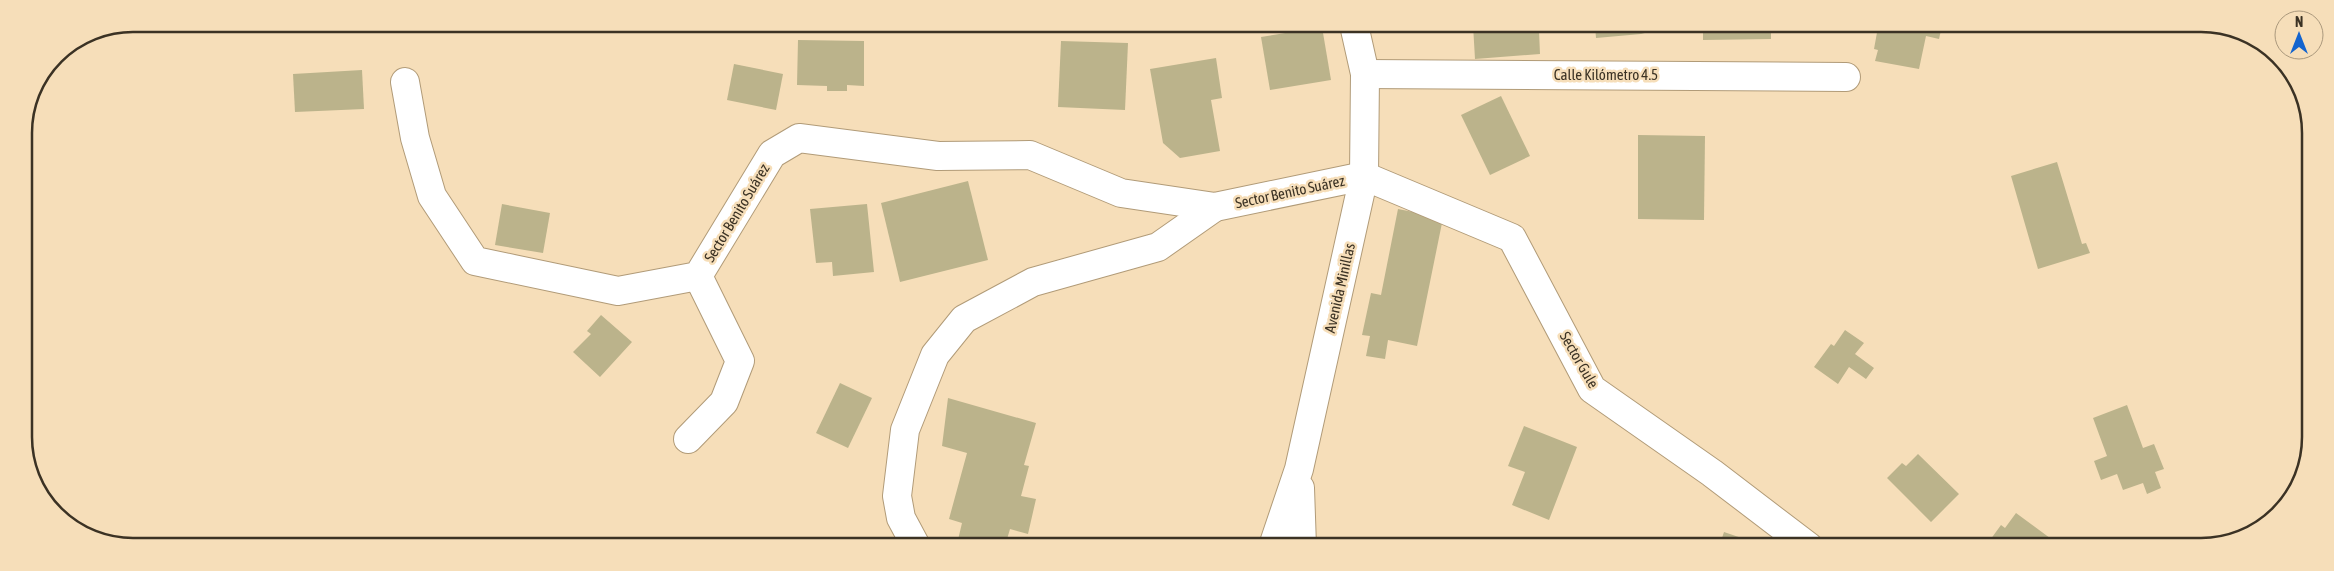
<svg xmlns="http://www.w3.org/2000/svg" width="2334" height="571" viewBox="0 0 2334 571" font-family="'Asap Condensed',sans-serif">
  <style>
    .building { fill: #bbb38b }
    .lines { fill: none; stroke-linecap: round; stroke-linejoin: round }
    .minor-casing { stroke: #b19b78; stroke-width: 30 }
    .minor { stroke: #fff; stroke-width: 28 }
    .labels { text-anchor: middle; stroke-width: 5; stroke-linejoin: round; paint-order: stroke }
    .street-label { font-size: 15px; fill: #3b3224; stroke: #f6deb9 }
    .rim { fill: none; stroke: #3b3224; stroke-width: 2.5 }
  </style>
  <rect width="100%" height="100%" fill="#f6deb9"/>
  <g class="building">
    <path d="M1473,25H1523L1524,33L1539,31L1540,54L1475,59Z"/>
    <path d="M1595,25H1671V26L1641,34L1596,38Z"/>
    <path d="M1703,25H1771V39L1703,40Z"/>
    <path d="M1875,26H1942L1939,39L1926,36L1919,69L1875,61L1878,50L1874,49L1878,27Z"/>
    <path d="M1322,27L1331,80L1270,90L1261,37Z"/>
    <path d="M798,40L864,41V86L847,85V91H827V86L797,85Z"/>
    <path d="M1061,41L1128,43L1125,110L1058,107Z"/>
    <path d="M1216,58L1222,98L1211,100L1220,151L1180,158L1163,143L1150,69Z"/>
    <path d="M734,64L783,74L776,110L727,100Z"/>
    <path d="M362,70L364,109L295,112L293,74Z"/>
    <path d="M1501,96L1530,156L1490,175L1461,115Z"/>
    <path d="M1638,135L1705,136L1704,220L1638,219Z"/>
    <path d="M2057,162L2082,244L2086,243L2090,253L2038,269L2011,176Z"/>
    <path d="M968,181L988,260L900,282L881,203Z"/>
    <path d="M502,204L550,213L543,253L495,245Z"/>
    <path d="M867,204L874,272L833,276L832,262L816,263L810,209Z"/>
    <path d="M1398,209L1443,218L1417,346L1388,340L1385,359L1366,356L1370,336L1362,335L1371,293L1381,295Z"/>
    <path d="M601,315L632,342L600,377L573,352L591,334L587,331Z"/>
    <path d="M1845,330L1864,343L1855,354L1874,368L1866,379L1849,367L1838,384L1814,367L1831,344L1834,346Z"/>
    <path d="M840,383L872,398L848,448L816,433Z"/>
    <path d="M948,398L1036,423L1024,465L1029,466L1021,496L1036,499L1028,534L1010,529L1005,546H964L957,544L962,523L949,519L967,453L942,446Z"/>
    <path d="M2127,405L2143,448L2154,444L2164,469L2155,472L2161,488L2147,494L2143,483L2123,490L2117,474L2101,480L2094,461L2107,456L2093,418Z"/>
    <path d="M1524,426L1577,447L1549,520L1512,505L1525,472L1508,466Z"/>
    <path d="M1918,454L1959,494L1931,522L1887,478L1902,463L1906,466Z"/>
    <path d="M2016,513L2054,541L2049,547H1985L2001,525L2005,528Z"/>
    <path d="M1724,532L1765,546V547H1719Z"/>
  </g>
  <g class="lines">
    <defs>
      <g id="minor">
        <path d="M1365,74L1846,77"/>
        <path d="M405,82L415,138L432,196L475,261L618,291L698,276L772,154L799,138L938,156L1030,155L1121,193L1215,207L1364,176L1512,238L1592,389L1712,473L1809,547"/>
        <path d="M688,439L724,402L740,361L698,276"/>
        <path d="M1300,488L1302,546"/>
        <path d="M916,546L901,518L897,496L905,430L935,355L964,319L1033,282L1158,247L1215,207"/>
        <path d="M1273,546L1299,469L1364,176L1365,74L1354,25"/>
      </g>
    </defs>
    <use href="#minor" class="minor-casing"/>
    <use href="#minor" class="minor"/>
  </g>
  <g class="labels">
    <g class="street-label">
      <text x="1606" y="80">Calle Kilómetro 4.5</text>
      <text transform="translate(1290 192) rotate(-12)" y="5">Sector Benito Suárez</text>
      <text transform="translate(737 213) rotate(-59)" y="5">Sector Benito Suárez</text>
      <text transform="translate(1340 288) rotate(-77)" y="5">Avenida Minillas</text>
      <text transform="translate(1579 360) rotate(60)" y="5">Sector Gule</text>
    </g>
  </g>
  <path d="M0 0H2334V571H0ZM133 32H2201A101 101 0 0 1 2302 133V437A101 101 0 0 1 2201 538H133A101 101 0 0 1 32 437V133A101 101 0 0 1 133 32Z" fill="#f6deb9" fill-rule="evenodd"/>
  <path class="rim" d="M133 32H2201A101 101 0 0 1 2302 133V437A101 101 0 0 1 2201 538H133A101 101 0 0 1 32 437V133A101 101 0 0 1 133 32Z"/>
  <g transform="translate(2299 35)"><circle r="24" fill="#f6deb9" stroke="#ab997d"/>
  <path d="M0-4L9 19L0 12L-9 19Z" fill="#1364ce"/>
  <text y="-8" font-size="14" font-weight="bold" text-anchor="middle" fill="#3b3224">N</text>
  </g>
</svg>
